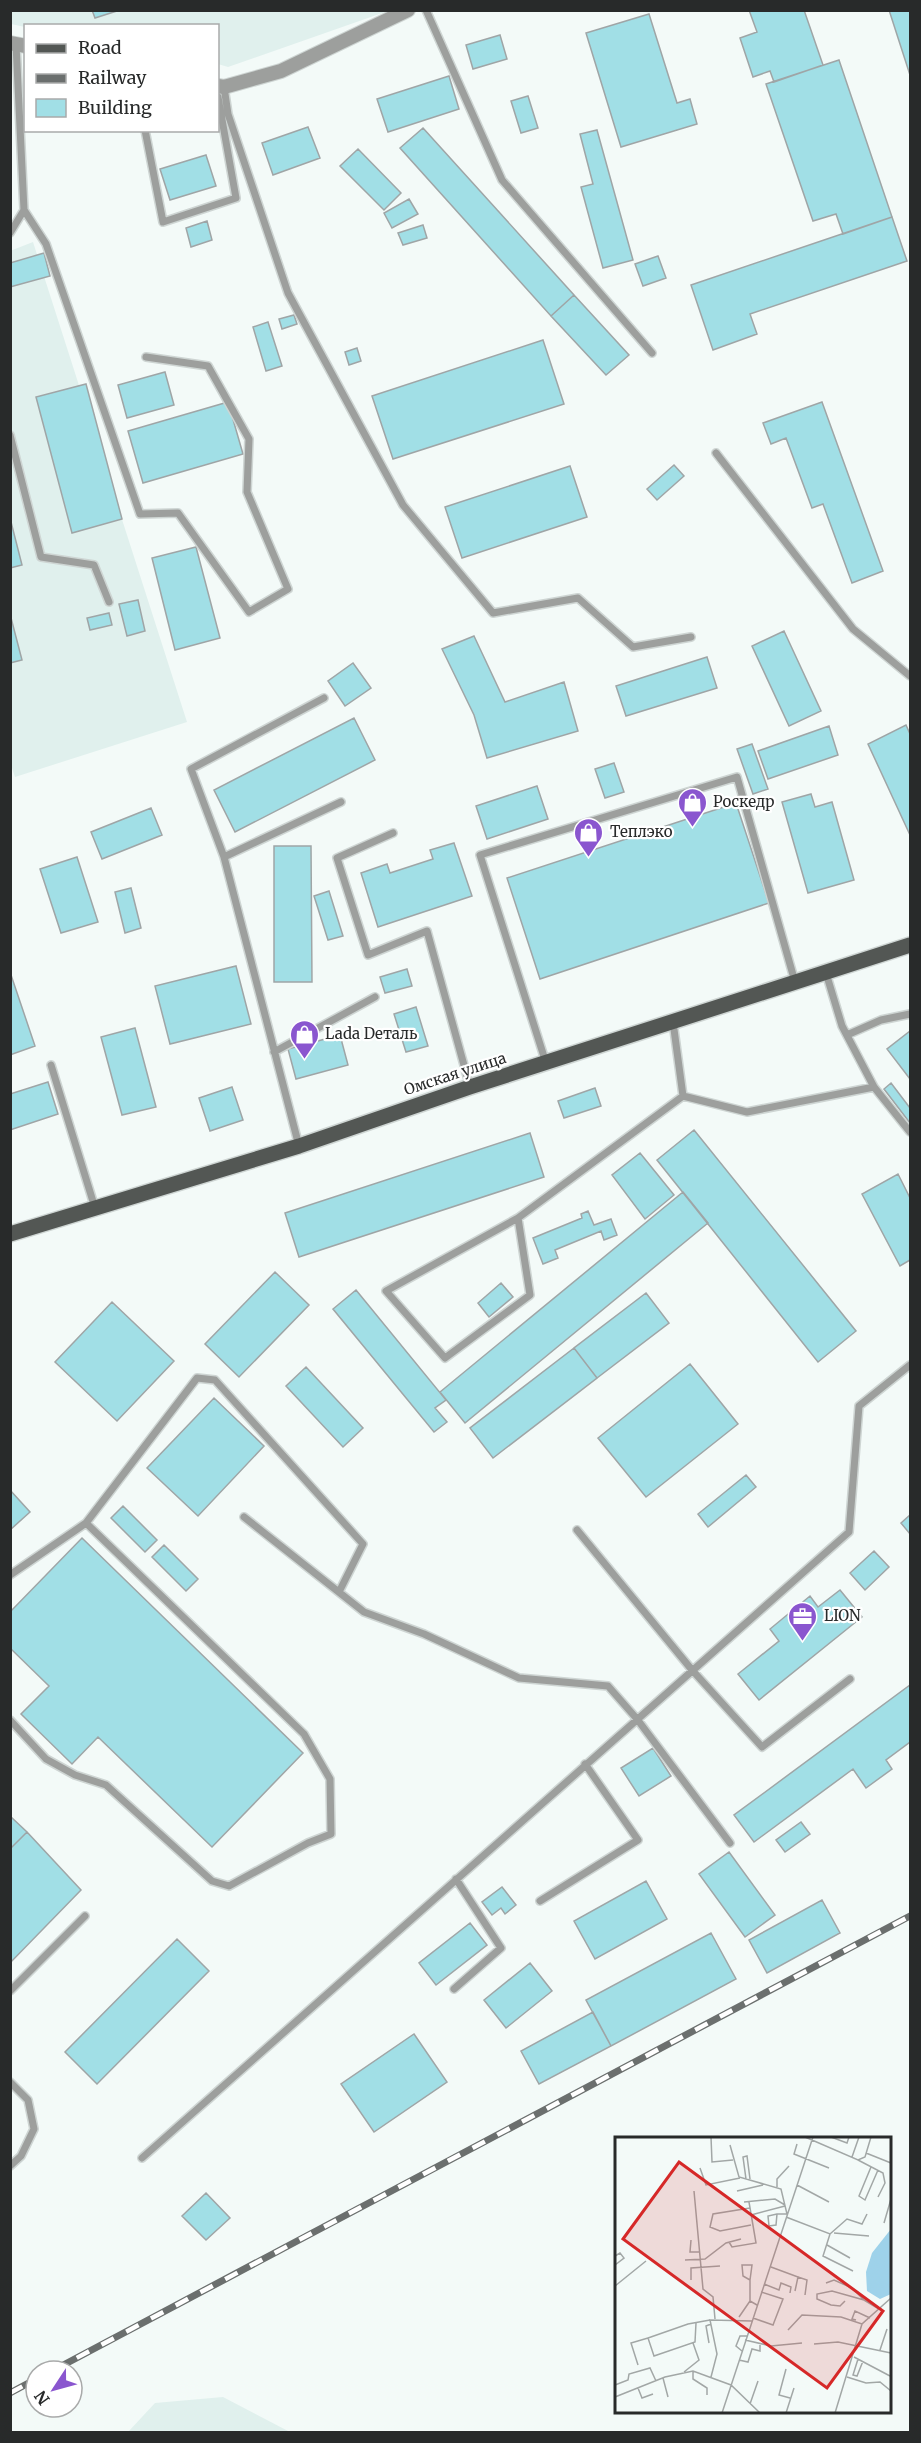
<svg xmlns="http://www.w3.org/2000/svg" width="921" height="2443" font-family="Merriweather,serif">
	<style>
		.built { fill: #e0f0ed }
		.building { fill: #a1dfe6; stroke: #9fa5a6; stroke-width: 1.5 }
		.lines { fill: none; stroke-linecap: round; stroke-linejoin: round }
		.lane-casing { stroke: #ced5d3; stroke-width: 10 }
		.street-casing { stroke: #ced5d3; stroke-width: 16 }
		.primary-casing { stroke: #ced5d3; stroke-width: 18 }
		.lane { stroke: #9d9f9d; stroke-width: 7 }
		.street { stroke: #9d9f9d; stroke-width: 14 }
		.primary { stroke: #535754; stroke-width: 15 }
		.rail-casing { stroke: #6b6f6e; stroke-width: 7 }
		.rail { stroke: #fff; stroke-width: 4.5; stroke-dasharray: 14; stroke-linecap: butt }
		.labels { text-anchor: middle; stroke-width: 4.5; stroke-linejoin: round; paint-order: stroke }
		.poi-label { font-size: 15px; fill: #282a2a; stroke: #fff; text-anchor: start }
		.street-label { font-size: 15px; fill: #282a2a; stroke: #fff }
		.inset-road { fill: none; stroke: #a2a7a6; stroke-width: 1.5 }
		.view { fill: #d62828; fill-opacity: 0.15; stroke: #d62828; stroke-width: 3 }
		.inset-edge { fill: none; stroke: #282a2a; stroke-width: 3 }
	</style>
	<rect width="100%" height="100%" fill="#f3faf8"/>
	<!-- built -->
	<path class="built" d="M384,10L385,12L228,67L218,64V26L25,27L11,24L10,11Z
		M33,242L187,722L15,777L10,762V251Z
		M223,2397L290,2432H128L155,2403Z"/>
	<!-- building -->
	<path class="building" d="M92,10H120L95,18Z
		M749,10H804L823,65L774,82L770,71L753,77L740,38L757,32Z
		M889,10H910V75Z
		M649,14L677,103L690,99L697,124L621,147L586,33Z
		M500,35L507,59L473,69L466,45Z
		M839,60L892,217L843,234L836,214L813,221L766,84Z
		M449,76L459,109L388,132L377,99Z
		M528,96L538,128L521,133L511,101Z
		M308,127L320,158L273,175L262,143Z
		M423,128L574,295L551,316L400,148Z
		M597,130L633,260L603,268L581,187L593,184L580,134Z
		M358,149L401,193L384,210L340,166Z
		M206,155L216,186L170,200L160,169Z
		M409,199L418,214L392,228L384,213Z
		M892,217L907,261L750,314L757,334L713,350L691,285Z
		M207,221L212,240L191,247L186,228Z
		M423,225L427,238L403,245L398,233Z
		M44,253L50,276L10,287V263Z
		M658,256L666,278L643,286L635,264Z
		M574,295L629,355L606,375L551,316Z
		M294,315L297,324L282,329L279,319Z
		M268,322L282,366L266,371L253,327Z
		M543,340L564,404L393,459L372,396Z
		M357,348L361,361L349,365L345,352Z
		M165,372L174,405L127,418L118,385Z
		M86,384L122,519L72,533L36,397Z
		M228,402L243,454L143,483L128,431Z
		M822,402L883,571L852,583L823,504L812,508L786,438L771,444L763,423Z
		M674,465L684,476L657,500L647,489Z
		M570,466L587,517L462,558L445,507Z
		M10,518L22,565L10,568Z
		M196,547L220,638L175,650L152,558Z
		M138,600L145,631L127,636L119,604Z
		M109,613L112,625L90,630L87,618Z
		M10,614L22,660L10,663Z
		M784,631L821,711L789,726L752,646Z
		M474,636L505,702L564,682L578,731L487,758L474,715L442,649Z
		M707,657L717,688L626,716L616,686Z
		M353,663L371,688L345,706L328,681Z
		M354,718L375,760L235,832L214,790Z
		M906,725L910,734V835L868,744Z
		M829,726L838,755L768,779L758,751Z
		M752,744L768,789L753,794L737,749Z
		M614,763L624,792L605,798L595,769Z
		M537,786L548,819L487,839L476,806Z
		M811,794L815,807L832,802L854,880L808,893L782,802Z
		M736,803L769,903L540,979L507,878Z
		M151,808L162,835L102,859L91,832Z
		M454,843L472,896L378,927L361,873L387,864L390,873L433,859L430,850Z
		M274,846H311L312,982H274Z
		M77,857L98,922L61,933L40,869Z
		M131,888L141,928L125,933L115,892Z
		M329,891L343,936L328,940L314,896Z
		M236,966L251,1024L170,1044L155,986Z
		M407,969L412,986L385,993L380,977Z
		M10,972L35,1046L10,1055Z
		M416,1007L428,1046L406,1052L394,1014Z
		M135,1028L156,1107L122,1115L101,1037Z
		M910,1031V1079L887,1049Z
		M340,1035L348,1065L296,1079L288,1049Z
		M48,1082L58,1114L10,1130V1094Z
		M891,1083L910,1108V1123L884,1089Z
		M232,1087L243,1120L210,1131L199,1098Z
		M595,1088L601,1106L564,1118L558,1101Z
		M694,1130L856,1331L818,1362L657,1160Z
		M530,1133L544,1177L299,1257L285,1213Z
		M640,1153L674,1195L645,1219L612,1175Z
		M898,1174L910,1198V1260L900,1266L862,1194Z
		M683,1192L708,1223L465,1423L440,1392Z
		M588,1211L594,1225L611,1219L617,1235L604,1240L601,1231L555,1250L558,1258L543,1264L533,1238L582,1218L581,1214Z
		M275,1272L309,1305L239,1377L205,1344Z
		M501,1283L513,1297L489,1317L478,1303Z
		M356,1290L446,1400L435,1408L447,1422L434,1432L333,1309Z
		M646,1293L669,1323L597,1378L574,1348Z
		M112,1302L174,1361L117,1421L55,1362Z
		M574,1348L597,1378L493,1458L470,1428Z
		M690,1364L738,1424L646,1497L598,1438Z
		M306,1367L363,1428L343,1447L286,1386Z
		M214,1398L264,1446L198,1516L147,1468Z
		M746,1475L756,1487L708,1527L698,1514Z
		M10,1490L30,1512L10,1530Z
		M123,1506L157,1540L145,1552L111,1518Z
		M910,1515V1534L901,1523Z
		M82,1538L303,1753L212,1847L98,1737L72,1764L21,1714L49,1686L10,1648V1612Z
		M164,1545L198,1579L186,1591L152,1557Z
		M874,1551L889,1567L865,1590L850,1573Z
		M840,1590L862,1617L759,1700L738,1674L779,1641L770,1629L810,1596L818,1607Z
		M910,1685V1742L886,1760L892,1769L866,1788L853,1769L754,1842L734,1815Z
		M653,1748L671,1776L639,1796L621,1768Z
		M10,1816L27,1832L10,1849Z
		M801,1822L810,1834L785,1852L776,1840Z
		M27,1832L81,1890L10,1963V1849Z
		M729,1852L775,1915L745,1937L699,1874Z
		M646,1881L667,1919L595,1959L574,1921Z
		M502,1887L516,1905L505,1914L501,1908L492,1915L482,1902Z
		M822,1900L840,1933L767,1973L749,1940Z
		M470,1923L487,1945L436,1985L419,1963Z
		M711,1933L736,1979L611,2046L586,2000Z
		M177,1939L209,1971L97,2084L65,2052Z
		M530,1963L552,1991L506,2028L484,2000Z
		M593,2012L611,2046L539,2084L521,2051Z
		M414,2034L447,2082L374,2132L341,2084Z
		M206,2193L230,2218L206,2240L182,2216Z"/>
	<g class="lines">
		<defs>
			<path id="lane" d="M426,10L502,180L652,353
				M16,44L24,210L46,244L140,514L178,513L249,612L288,589L247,492L249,439L208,366L146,357
				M224,87L228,114L288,293L403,505L493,613L578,598L633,647L691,637
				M145,130L163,222L236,198L218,97
				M10,233L24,210
				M10,435L41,557L94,565L109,602
				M716,453L853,629L910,676
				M393,833L337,858L368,955L427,931L470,1087
				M224,857L191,769L324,698
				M826,973L842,1026L874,1087L910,1132
				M847,1035L881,1020L910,1014
				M274,1052L375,997
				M546,1063L480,855L737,777L795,982
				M51,1065L95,1208
				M683,1096L747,1112L874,1087
				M299,1146L224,857L341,802
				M518,1218L386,1291L445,1358L530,1295L518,1218L683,1096L673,1022
				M244,1517L364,1612L424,1634L519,1678L608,1686L637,1719L730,1843
				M577,1530L692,1670L762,1747L850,1679
				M10,1575L86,1523L197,1378L215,1380L363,1544L339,1592
				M10,1720L46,1759L75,1775L106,1785L212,1881L229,1886L308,1843L331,1834L330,1779L304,1734L86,1523
				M540,1901L638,1840L585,1764
				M454,1989L501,1948L456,1879
				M10,1991L85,1916
				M10,2082L28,2100L34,2129L21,2156L10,2166
				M142,2158L849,1532L859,1406L910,1365"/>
			<path id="street" d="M10,43L26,46
				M218,86L224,87L281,71L408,10"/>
			<path id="primary" d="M10,1234L299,1146L470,1087L910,945"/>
		</defs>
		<!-- lane casing -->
		<use href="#lane" class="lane-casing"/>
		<!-- street casing -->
		<use href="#street" class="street-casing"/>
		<!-- primary casing -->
		<use href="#primary" class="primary-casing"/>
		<!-- lane -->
		<use href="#lane" class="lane"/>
		<!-- street -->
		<use href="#street" class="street"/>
		<!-- primary -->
		<use href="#primary" class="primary"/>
		<defs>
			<path id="rail" d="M52,2371L910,1916
				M10,2393L36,2379"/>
		</defs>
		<!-- rail casing -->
		<use href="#rail" class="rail-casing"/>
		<!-- rail -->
		<use href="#rail" class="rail"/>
	</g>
	<!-- icons -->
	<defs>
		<symbol id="shop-pin" viewBox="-11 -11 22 30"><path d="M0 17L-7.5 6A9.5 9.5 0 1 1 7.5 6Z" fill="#8a56cf" stroke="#fff"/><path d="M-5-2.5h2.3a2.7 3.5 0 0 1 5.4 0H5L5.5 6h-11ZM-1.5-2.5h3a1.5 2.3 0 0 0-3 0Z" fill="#fff"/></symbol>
		<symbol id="office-pin" viewBox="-11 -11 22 30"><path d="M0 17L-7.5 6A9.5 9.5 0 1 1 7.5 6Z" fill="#8a56cf" stroke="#fff"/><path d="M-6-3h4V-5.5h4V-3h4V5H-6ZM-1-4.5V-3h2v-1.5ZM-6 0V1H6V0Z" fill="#fff"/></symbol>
	</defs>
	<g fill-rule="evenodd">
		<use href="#shop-pin" x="676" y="786" width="33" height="45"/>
		<use href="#shop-pin" x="572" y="816" width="33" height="45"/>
		<use href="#shop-pin" x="288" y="1018" width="33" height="45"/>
		<use href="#office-pin" x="786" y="1600" width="33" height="45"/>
	</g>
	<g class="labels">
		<!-- poi labels -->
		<g class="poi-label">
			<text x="713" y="807">Роскедр</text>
			<text x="610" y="837">Теплэко</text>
			<text x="325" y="1039">Lada Dеталь</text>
			<text x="824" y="1621">LION</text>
		</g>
		<!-- street labels -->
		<g class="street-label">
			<text transform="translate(455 1074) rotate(-18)" y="5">Омская улица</text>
		</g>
	</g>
	<!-- overview -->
	<g transform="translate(615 2137)">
		<rect width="276" height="276" fill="#f3faf8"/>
		<path d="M276,92V157L265,162L252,154L251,135L257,116Z" fill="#9ed2ea"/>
		<path class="inset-road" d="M96,0L97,25L118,23M190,0L243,23L250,20L256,0M216,0L232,6L234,0M182,7L179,17L214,31M115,8L124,40L166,52L172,77H162L161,88L154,89L153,79L162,77M251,16L276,26M237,20L244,0M243,23L268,36L270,46L263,60M256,30L244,59L250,63L263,33M85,31L91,48L125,41M131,42L128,20L132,19L135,42M182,48L214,65M162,50V42L174,29M79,54L88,152L98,160L100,182M122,54L148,48M129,65L160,62L170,68M135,71L98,77L95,90L105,94L136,88M136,78L170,69M171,80L215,97L232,82L247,87L252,77M269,86L276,62M219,96L254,99M215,97L208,119L238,134M76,103L75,115H85M114,105L117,110L141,106L134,65M212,108L235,121M0,119L5,116L9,121L0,128M70,123L90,122L111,106L126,102M156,130L183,140L180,154M183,140L192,143L190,158M76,143V131L105,129M135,143L137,128H127L128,139L135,143V164L142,168M211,146L219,143L237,151L249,163M149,147L164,153L166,146L176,150L175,156M0,149L31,124M230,164L225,169L216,168L202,162V157L217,154L249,163L264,172M124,180L135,164M138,181L158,188L168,162L146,155M241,183L237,182L240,174L255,181M81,186L80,205L39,219L33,201L73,187L95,183M173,193L187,178L226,180L247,187M130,203L156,209L187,206M94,206L91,189L96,187M199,207L223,205L276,216M265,213L272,192M127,214L121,209L125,199H132M239,220L275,239M243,222L238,238L242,239L248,224M124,223L133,225L137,212L145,214V208M23,228L16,206L33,201M171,232L164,258L175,261M78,234V242L92,251V258M69,235L84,223L78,206M96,240L102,217L95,183L137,184M232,240L251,246L265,245L276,254M48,241L53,260M0,248L13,243L14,237L35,231L41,244M23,251L27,261L38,257M0,260L50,240L78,234L116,248L145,276M135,267L143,244M107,276L198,0M171,276L179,251M220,276L247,187L276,161"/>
		<path class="view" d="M64,25L268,174L212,251L8,102Z"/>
		<rect width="276" height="276" class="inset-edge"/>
	</g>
	<!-- border -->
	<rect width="921" height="2443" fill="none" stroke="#282a2a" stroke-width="24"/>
	<!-- legend -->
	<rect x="24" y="24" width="195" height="108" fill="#ffffff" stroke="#a9aaaa" stroke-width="1.5"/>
	<rect x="36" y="44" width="30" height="9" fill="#535754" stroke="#a9aaaa" stroke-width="1.5"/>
	<text x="78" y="54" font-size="18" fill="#282a2a">Road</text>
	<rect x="36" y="74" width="30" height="9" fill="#6b6f6e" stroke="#a9aaaa" stroke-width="1.5"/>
	<text x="78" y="84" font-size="18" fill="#282a2a">Railway</text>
	<rect x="36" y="99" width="30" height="18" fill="#a1dfe6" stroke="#a9aaaa" stroke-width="1.5"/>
	<text x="78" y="114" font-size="18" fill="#282a2a">Building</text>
	<!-- north arrow -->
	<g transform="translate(54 2389) rotate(234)"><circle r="28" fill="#ffffff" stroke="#a9aaaa" stroke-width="1.5"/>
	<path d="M0-4.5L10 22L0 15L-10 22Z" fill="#8a56cf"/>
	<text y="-9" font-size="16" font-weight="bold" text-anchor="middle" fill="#282a2a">N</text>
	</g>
</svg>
